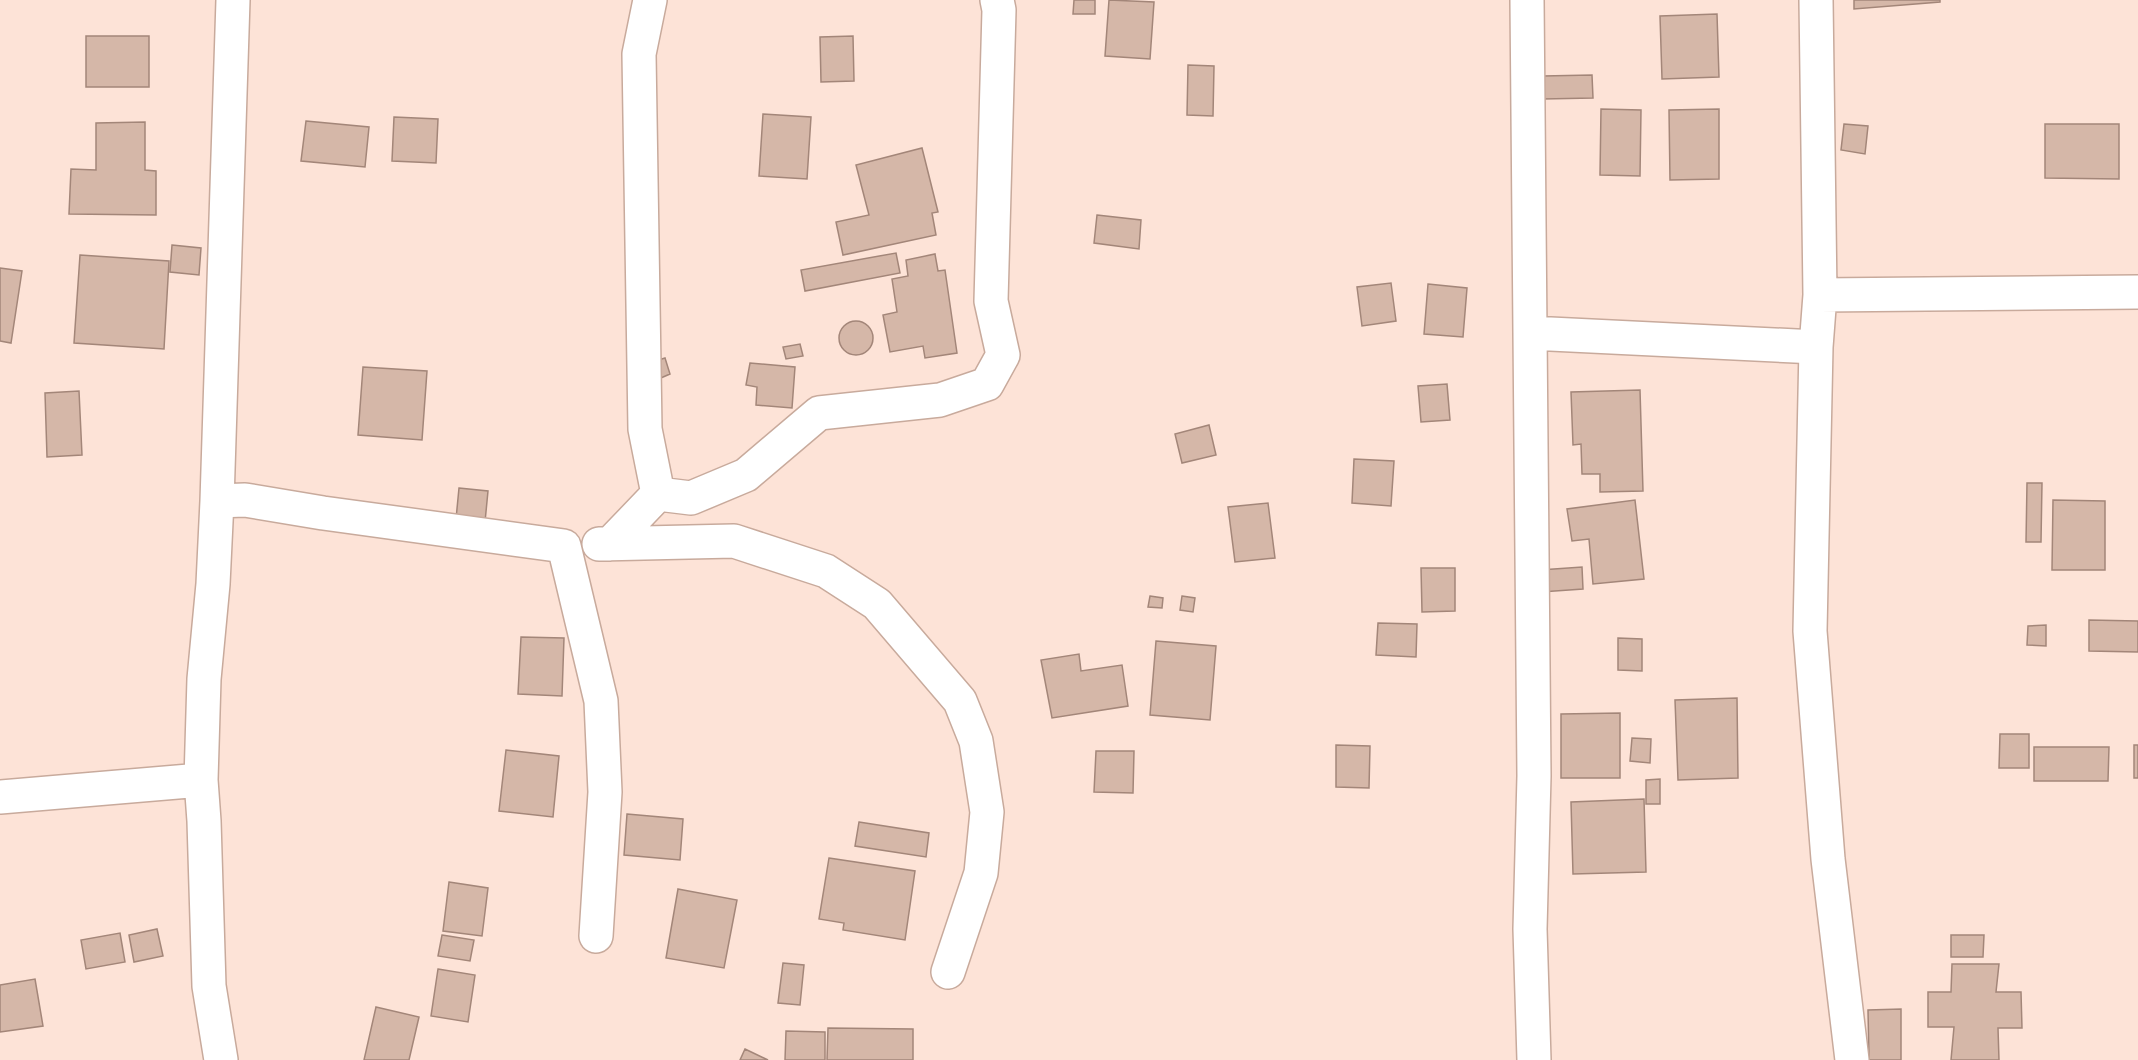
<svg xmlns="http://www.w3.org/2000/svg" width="2138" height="1060" font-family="'Titillium Web',sans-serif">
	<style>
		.building { fill: #d5b7a8; stroke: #a38679; stroke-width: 1.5 }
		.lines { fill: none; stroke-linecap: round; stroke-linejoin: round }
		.minor-casing { stroke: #c8aa9c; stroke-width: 36 }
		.minor { stroke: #fff; stroke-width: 33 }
	</style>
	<rect width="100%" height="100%" fill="#fde3d7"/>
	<!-- building -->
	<path class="building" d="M1074,0H1095V14H1073Z
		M1109,0L1154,2L1150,59L1105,56Z
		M1854,0H1940V2L1854,9Z
		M1717,14L1719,77L1662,79L1660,16Z
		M86,36H149V87H86Z
		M853,36L854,81L821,82L820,37Z
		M1188,65L1214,66L1213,116L1187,115Z
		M1592,75L1593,98L1543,99V76Z
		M1601,109L1641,110L1640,176L1600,175Z
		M1719,109V179L1670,180L1669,110Z
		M763,114L811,117L807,179L759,176Z
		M394,117L438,119L436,163L392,161Z
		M306,121L369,127L365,167L301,161Z
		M145,122V170L156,171V215L69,214L71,169L96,170V123Z
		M1844,124L1868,126L1865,154L1841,150Z
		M2045,124H2119V179L2045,178Z
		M922,148L938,212L932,213L936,235L843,255L836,222L869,215L856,165Z
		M1097,215L1141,220L1139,249L1094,243Z
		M172,245L201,248L199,275L170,272Z
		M896,253L900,273L805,291L801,270Z
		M935,254L938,271L945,270L957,353L925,358L923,346L890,352L883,315L897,312L892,279L908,276L906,260Z
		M80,255L169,261L164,349L74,343Z
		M0,268L22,271L11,343L0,341Z
		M1391,283L1396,321L1362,326L1357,287Z
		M1428,284L1467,288L1463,337L1424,334Z
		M839 338a17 17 0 1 1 34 0a17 17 0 1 1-34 0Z
		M800,344L803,356L786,359L783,347Z
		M665,358L670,374L654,381L649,363Z
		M750,363L795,367L792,408L756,405L757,387L746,385Z
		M363,367L427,371L422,440L358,435Z
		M1447,384L1450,420L1421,422L1418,386Z
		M1640,390L1643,491L1600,492V474H1582L1581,444L1573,445L1571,392Z
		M79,391L82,455L47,457L45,393Z
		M1209,425L1216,455L1182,463L1175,434Z
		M1354,459L1394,461L1391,506L1352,503Z
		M2027,483H2042L2041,542H2026Z
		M459,488L488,491L485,522L456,519Z
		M1635,500L1644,579L1593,584L1589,539L1572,541L1567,509Z
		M2053,500L2105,501V570H2052Z
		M1268,503L1275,558L1235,562L1228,507Z
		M1582,567L1583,589L1541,592L1540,570Z
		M1421,568H1455V611L1422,612Z
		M1150,596L1163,598L1162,608L1148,607Z
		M1182,596L1195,598L1193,612L1180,610Z
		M2089,620L2138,621V652L2089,651Z
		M1378,623L1417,624L1416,657L1376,655Z
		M2046,625V646L2027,645L2028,626Z
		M521,637L564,638L562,696L518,694Z
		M1618,638L1642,639V671L1618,670Z
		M1156,641L1216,646L1210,720L1150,715Z
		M1079,654L1081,671L1122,665L1128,706L1052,718L1041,660Z
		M1737,698L1738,778L1678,780L1675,700Z
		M1620,713V778H1561V714Z
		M2000,734H2029V768H1999Z
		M1632,738L1651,739L1650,763L1630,761Z
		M1336,745L1370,746L1369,788L1336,787Z
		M2134,745H2138V778H2134Z
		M2034,747H2109L2108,781H2034Z
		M506,750L559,756L553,817L499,811Z
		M1096,751H1134L1133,793L1094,792Z
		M1660,779V804H1646V780Z
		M1644,799L1646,872L1573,874L1571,802Z
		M627,814L683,819L680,860L624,855Z
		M859,822L929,833L926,857L855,846Z
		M829,858L915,871L905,940L843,930L844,923L819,919Z
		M449,882L488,888L482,936L443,931Z
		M678,889L737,900L724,968L666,958Z
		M157,929L163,956L134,962L129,935Z
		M120,933L125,962L86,969L81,940Z
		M442,935L474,940L470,961L438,956Z
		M1951,935H1984L1983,957H1951Z
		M783,963L804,965L800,1005L778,1003Z
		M1952,964H1999L1996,992H2021L2022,1028H1998L1999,1060H1951L1954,1027H1928V992H1951Z
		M438,969L475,975L468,1022L431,1016Z
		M35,979L43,1026L0,1032V985Z
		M376,1007L419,1017L409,1060H364Z
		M1901,1009V1060H1869L1868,1010Z
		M828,1028L913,1029V1060H827Z
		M786,1031L825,1032V1060H785Z
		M745,1049L768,1060H740Z"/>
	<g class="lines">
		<defs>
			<path id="minor" d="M650,0L639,54L645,429L658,494
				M1527,0L1534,776L1530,929L1534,1060
				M1816,0L1820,295L1816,347L1810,631L1828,859L1852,1060
				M1820,295L2138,292
				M1530,333L1816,347
				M217,501L245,500L323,513L564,546L601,701L605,792L596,936
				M599,544L734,541L826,571L877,604L960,701L976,741L987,812L981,873L948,972
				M610,544L658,494L691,498L746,475L819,413L940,400L987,384L1003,355L991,301L999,10L997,0
				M0,797L201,780
				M221,1060L209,986L204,821L201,780L204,679L213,584L217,501L233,0"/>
		</defs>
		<!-- minor casing -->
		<use href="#minor" class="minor-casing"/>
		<!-- minor -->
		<use href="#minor" class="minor"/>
	</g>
</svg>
